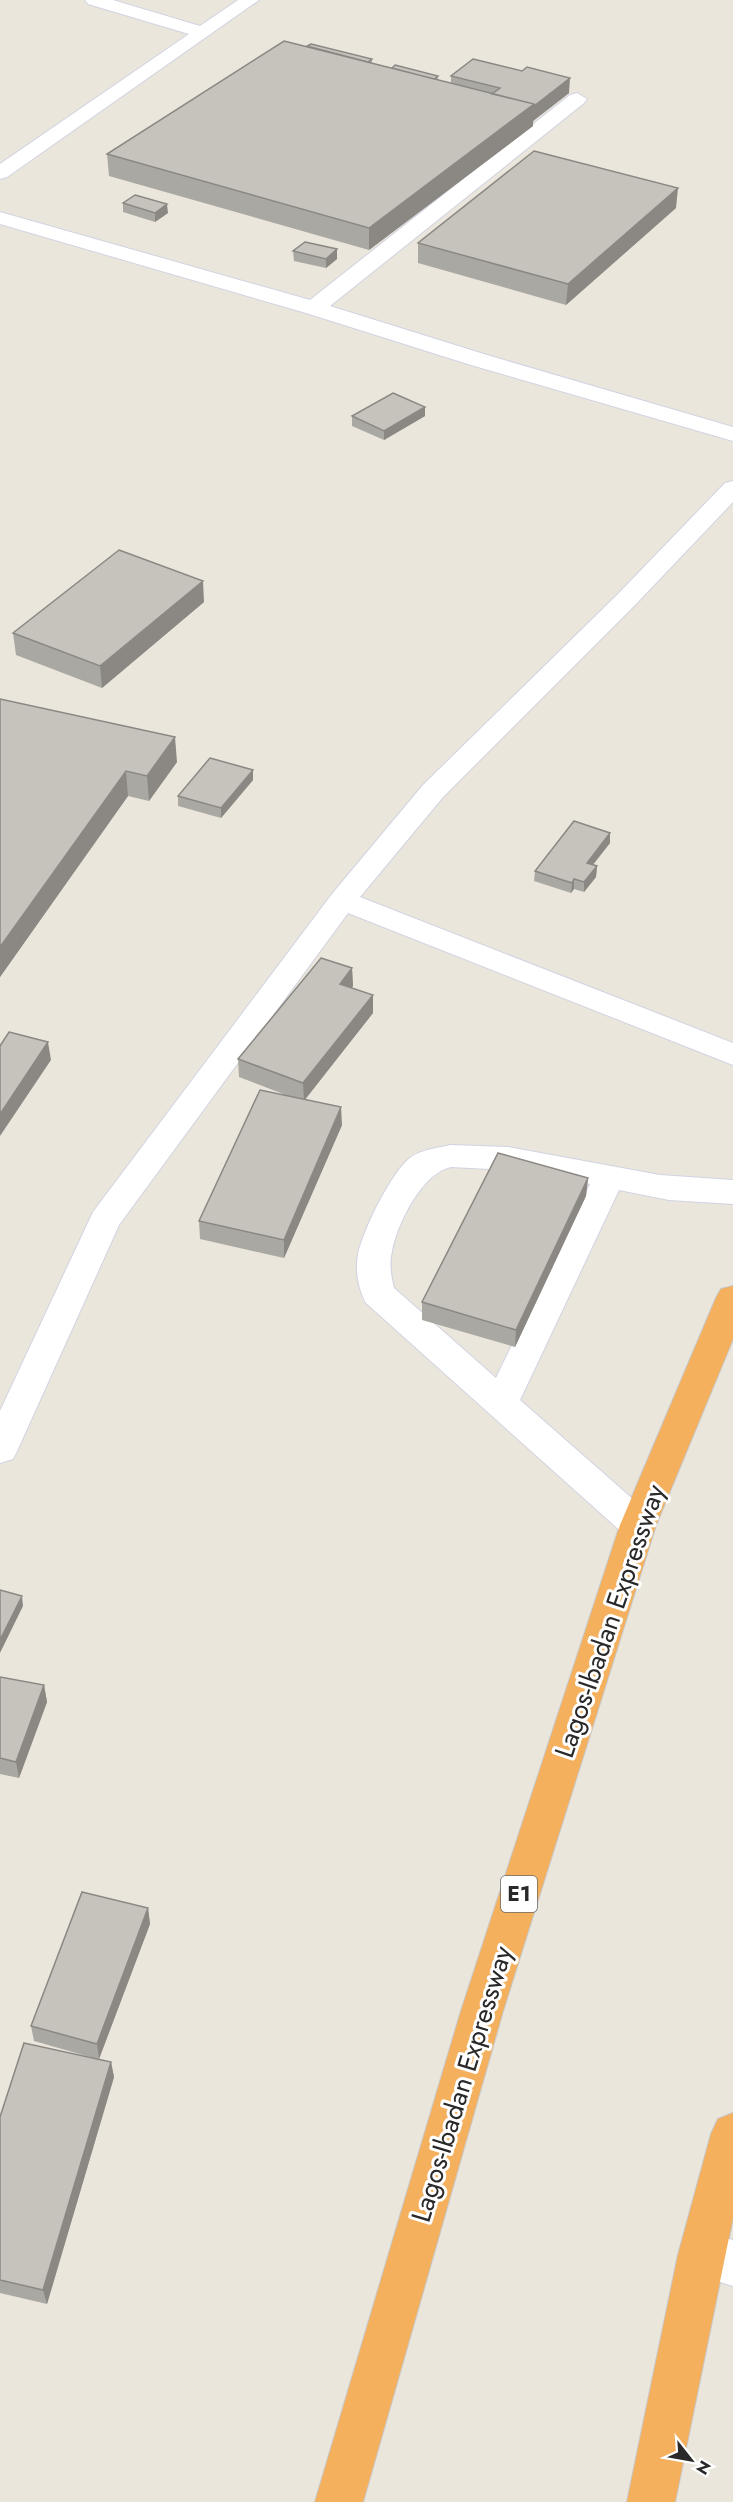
<svg xmlns="http://www.w3.org/2000/svg" width="733" height="2502" font-family="Jost,sans-serif">
	<style>
		.lines { fill: none; stroke-linecap: round; stroke-linejoin: round }
		.lane-casing { stroke: #d1d3e2; stroke-width: 2 }
		.street-casing { stroke: #d1d3e2; stroke-width: 2 }
		.highway-casing { stroke: #c7c7c7; stroke-width: 2 }
		.lane { fill: #fff; fill-rule: evenodd }
		.street { fill: #fff; fill-rule: evenodd }
		.highway { fill: #f5b05d; fill-rule: evenodd }
		.wall { fill: #aaa8a2 }
		.shaded-wall { fill: #8b8884 }
		.building { fill: #c6c3bc; stroke: #8b8884; stroke-width: 1.5 }
		.labels { text-anchor: middle; stroke-width: 6; stroke-linejoin: round; paint-order: stroke }
		.shield { fill: #fff; stroke: #696969; stroke-width: 1.5 }
		.shield-label { font-size: 21px; font-weight: bold; fill: #292929 }
		.near-street-label { font-size: 27px; fill: #292929; stroke: #fff }
	</style>
	<rect width="100%" height="100%" fill="#ebe6dc"/>
	<g class="lines">
		<defs>
			<path id="lane" d="M451,1145L508,1147L660,1175L733,1180V1204L669,1200L619,1190L520,1400L651,1515L656,1525L651,1535L638,1540L625,1535L366,1303C358,1288 355,1270 358,1254C363,1230 392,1171 411,1157C423,1149 438,1148 451,1145ZM451,1167L508,1170L590,1184L496,1378L394,1288C391,1276 389,1264 392,1251C397,1224 422,1173 451,1167Z"/>
			<path id="street" d="M85,0H113L200,26L238,0H259L7,177L0,179V164L189,34L88,4Z
				M577,93L587,99L584,103L330,306L487,355L733,427V441L471,365L306,313L0,224V212L310,300L570,95Z
				M733,481V502L636,604L443,797L360,897L733,1043V1065L348,913L119,1225L18,1449L13,1459L0,1463V1411L93,1212L332,894L423,785L618,594L725,483Z
				M701,2233L733,2240V2286L685,2271L678,2255L685,2239Z"/>
			<path id="highway" d="M733,1286V1339L656,1525L503,2011L363,2502H315L461,2011L620,1525L716,1298L721,1289Z
				M733,2113V2218L675,2502H627L678,2255L711,2134L718,2119Z"/>
		</defs>
		<!-- lane casing -->
		<use href="#lane" class="lane-casing"/>
		<!-- street casing -->
		<use href="#street" class="street-casing"/>
		<!-- highway casing -->
		<use href="#highway" class="highway-casing"/>
		<!-- lane -->
		<use href="#lane" class="lane"/>
		<!-- street -->
		<use href="#street" class="street"/>
		<!-- highway -->
		<use href="#highway" class="highway"/>
	</g>
	<!-- wall -->
	<path class="wall" d="M307,46L372,59V63L392,68L438,76V80L451,83V76L569,93L533,121V126L369,250L109,176L107,154Z
		M123,203L168,213L155,222L123,212Z
		M676,208L566,305L418,263V243Z
		M293,251L337,259L326,268L294,261Z
		M352,416H425L384,440L352,426Z
		M204,602L102,688L16,655L13,633Z
		M0,699L177,762L149,801L128,796L0,977Z
		M253,770V780L221,818L178,806V796Z
		M610,833V843L593,865L597,866L596,877L584,892L574,889L571,893L534,881L535,871Z
		M352,968L353,986L351,988L373,995V1013L305,1099L342,1125L284,1258L200,1239L199,1221L291,1097L239,1077L238,1059Z
		M588,1178L586,1196L515,1347L422,1320V1302Z
		M0,1677L44,1685L47,1702L19,1778L0,1774Z
		M148,1908L150,1924L99,2059L111,2062L114,2077L47,2304L0,2293V2117L97,2059L34,2041L31,2026Z"/>
	<!-- shaded-wall -->
	<path class="shaded-wall" d="M570,78L569,93L533,121L534,106Z
		M534,104L533,126L369,250V228Z
		M678,188L676,208L566,305L568,284Z
		M167,204L168,213L155,222V213Z
		M337,249V259L326,268V259Z
		M425,407V416L384,440V431Z
		M203,581L204,602L102,688L100,666Z
		M175,737L177,762L149,801L147,776Z
		M253,770V780L221,818V808Z
		M126,771L128,796L0,977V947Z
		M610,833V843L586,873L587,863Z
		M597,866L596,877L584,892V882Z
		M574,879V889L571,893L572,883Z
		M352,968L353,986L340,1002V984Z
		M373,995V1013L304,1101L303,1083Z
		M48,1042L51,1060L0,1136V1114Z
		M341,1107L342,1125L284,1258V1240Z
		M588,1178L586,1196L515,1347L516,1330Z
		M22,1596L23,1606L0,1653V1640Z
		M44,1685L47,1702L19,1778L16,1762Z
		M148,1908L150,1924L99,2059L97,2044Z
		M111,2062L114,2077L47,2304L43,2290Z"/>
	<!-- building -->
	<path class="building" d="M284,41L534,104L369,228L107,154Z
		M311,44L372,59L368,62L307,46Z
		M473,59L522,71L527,67L570,78L534,106V104L492,94L500,88L451,76Z
		M395,65L438,76L434,79L392,68Z
		M534,151L678,188L568,284L418,243Z
		M135,195L167,204L155,213L123,203Z
		M305,242L337,249L326,259L293,251Z
		M393,393L425,407L384,431L352,416Z
		M119,550L203,581L100,666L13,633Z
		M0,699L175,737L147,776L126,771L0,947Z
		M210,758L253,770L221,808L178,796Z
		M574,821L610,833L587,863L597,866L584,882L574,879L572,883L535,871Z
		M321,958L352,968L340,984L373,995L303,1083L238,1059Z
		M9,1032L48,1042L0,1114V1046Z
		M260,1090L341,1107L284,1240L199,1221Z
		M498,1153L588,1178L516,1330L422,1302Z
		M0,1590L22,1596L0,1640Z
		M0,1677L44,1685L16,1762L0,1758Z
		M82,1892L148,1908L97,2044L31,2026Z
		M24,2043L111,2062L43,2290L0,2280V2117Z"/>
	<g class="labels">
		<!-- shield labels -->
		<rect class="shield" x="501" y="1876" width="36" height="36" rx="4.5"/>
		<g class="shield-label">
			<text x="519" y="1901">E1</text>
		</g>
		<!-- near-street labels -->
		<g class="near-street-label">
			<text transform="translate(610 1621) rotate(-71)" y="9">Lagos-Ibadan Expressway</text>
			<text transform="translate(462 2084) rotate(-73)" y="9">Lagos-Ibadan Expressway</text>
		</g>
	</g>
	<!-- north arrow -->
	<g transform="translate(691 2460) rotate(121)" stroke="#ffffff" stroke-width="4.5" paint-order="stroke">
	<path d="M0-4.5L10 22L0 15L-10 22Z" fill="#292929"/>
	<text y="-9" font-size="16" font-weight="bold" text-anchor="middle" fill="#292929">N</text>
	</g>
</svg>
